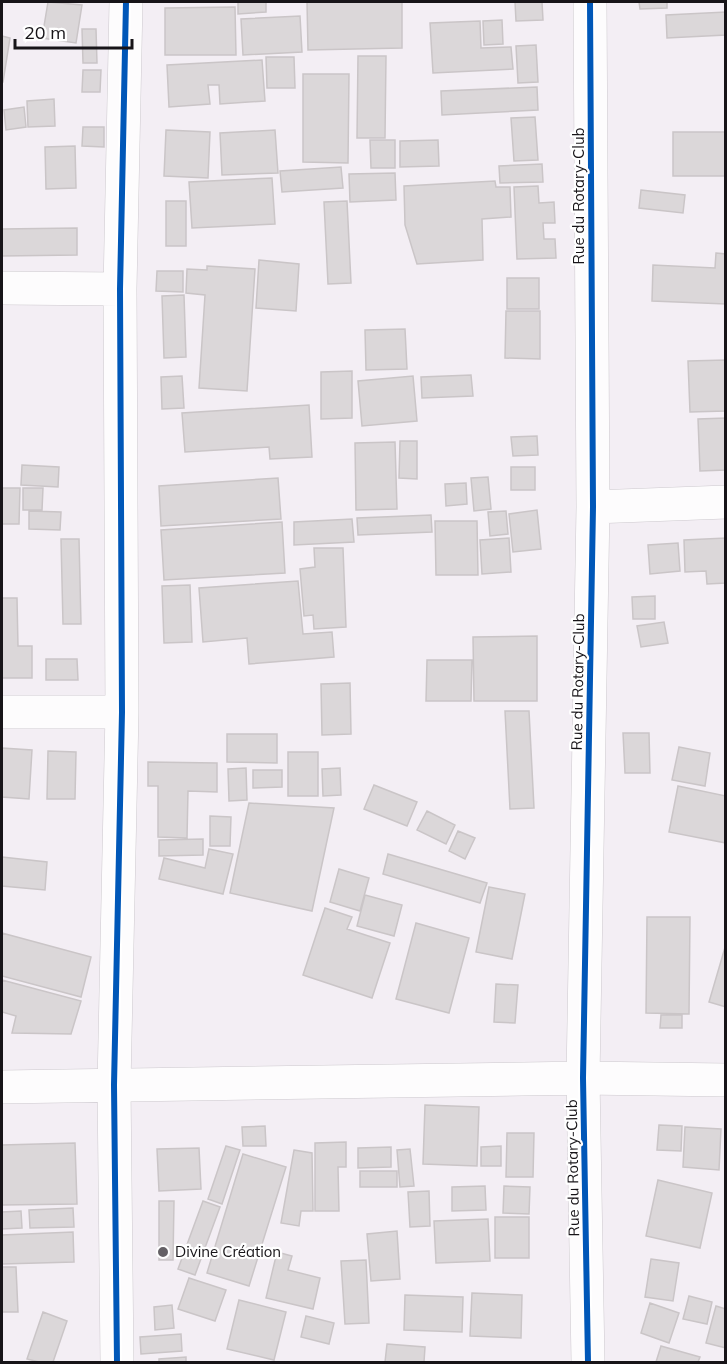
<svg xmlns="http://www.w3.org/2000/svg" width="727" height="1364" font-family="Mulish,sans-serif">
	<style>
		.building { fill: #dbd7d9; stroke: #cac5c7; stroke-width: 1.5 }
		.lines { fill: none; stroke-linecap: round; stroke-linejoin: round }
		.street-casing { stroke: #cdc9ce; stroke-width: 34 }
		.street { stroke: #fdfcfd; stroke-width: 33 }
		.cycleway-casing { stroke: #fff; stroke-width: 10 }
		.cycleway { stroke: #0057b8; stroke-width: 6 }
		.poi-dot { fill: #646065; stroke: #fff; stroke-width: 2 }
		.labels { text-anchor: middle; stroke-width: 4.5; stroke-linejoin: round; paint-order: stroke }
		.street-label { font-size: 15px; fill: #171418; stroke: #fff }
		.poi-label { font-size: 15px; fill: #171418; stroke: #fff; text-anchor: start }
	</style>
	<rect width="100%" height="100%" fill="#f3eef4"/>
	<!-- building -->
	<path class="building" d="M48,2L82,5L76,43L42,38Z
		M238,2H266V12L238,14Z
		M307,2H402V48L308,50Z
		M515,2H542L543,20L516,21Z
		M639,2H667V8L640,9Z
		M235,7L236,55H165V8Z
		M726,12V35L667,38L666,15Z
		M300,16L302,52L243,55L241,19Z
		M502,20L503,44L484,45L483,21Z
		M480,21L481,48L511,47L513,69L433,73L430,23Z
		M82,29H96L97,63H83Z
		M2,36L10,38L3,82H2Z
		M536,45L538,82L518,83L516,46Z
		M358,56H386L385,138H357Z
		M266,57H294L295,88H267Z
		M262,60L265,101L220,104L219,85H208L210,104L169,107L167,65Z
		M83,70H101L100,92H82Z
		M303,74H349L348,163L303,162Z
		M537,87L538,110L442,115L441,91Z
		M54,99L55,126L28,127L27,101Z
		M24,107L26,127L6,130L4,110Z
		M535,117L538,160L514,161L511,118Z
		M83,127H104V147L82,146Z
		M166,130L210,132L208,178L164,176Z
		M275,130L278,173L222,175L220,133Z
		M673,132H726V176H673Z
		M370,140H395V168H371Z
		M438,140L439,166L400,167V141Z
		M75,146L76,188L46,189L45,147Z
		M542,164L543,182L500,183L499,166Z
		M341,167L343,188L282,192L280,171Z
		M395,173L396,200L350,202L349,174Z
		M272,178L275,224L192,228L189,182Z
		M495,181L496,187H510L511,217L482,219L483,260L417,264L405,225L404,186Z
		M538,186L539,203L554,202L555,223H543L544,239H555L556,258L517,259L514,187Z
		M641,190L685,195L683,213L639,208Z
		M166,201H186V246H166Z
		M347,201L351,283L328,284L324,202Z
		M77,228V255L2,256V229Z
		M716,253L726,254V304L652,301L653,265L715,268Z
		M259,260L299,264L296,311L256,308Z
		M207,266L255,269L247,391L199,388L205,295L186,293L187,269L207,270Z
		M157,271H183V292L156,291Z
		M507,278H539V309H507Z
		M184,295L186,357L164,358L162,296Z
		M506,311H540V359L505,358Z
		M405,329L407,369L366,370L365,330Z
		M726,360V411L690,412L688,361Z
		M352,371V418L321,419V372Z
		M471,375L473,396L422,398L421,377Z
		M182,376L184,408L162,409L161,377Z
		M413,376L417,421L362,426L358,381Z
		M309,405L312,457L270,459L269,447L185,452L182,413Z
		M726,418V470L700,471L698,419Z
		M537,436L538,455L513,456L511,437Z
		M400,441H417V479L399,478Z
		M395,442L397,509L356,510L355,443Z
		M22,465L59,467L58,487L21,485Z
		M511,467H535V490H511Z
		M488,477L491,509L474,511L471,478Z
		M278,478L281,519L161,526L159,486Z
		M466,483L467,504L446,506L445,484Z
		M2,488H20L19,524H2Z
		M23,488H43L42,510H23Z
		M537,510L541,549L513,552L509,514Z
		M29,511L61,512L60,530L29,529Z
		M506,511L508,534L490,536L488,512Z
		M431,515L432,532L358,535L357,518Z
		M352,519L354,542L294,545V522Z
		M435,521H477L478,575H436Z
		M282,522L285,573L164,580L161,530Z
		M509,538L511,572L482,574L480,540Z
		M726,538V583L707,584L706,571L685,572L684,540Z
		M61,539H79L81,624H63Z
		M678,543L680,571L650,574L648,545Z
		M314,548H343L346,627L314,629L313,615L304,616L300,569L315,567Z
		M298,581L303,634L332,632L334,657L249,664L247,638L203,642L199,588Z
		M190,585L192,642L164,643L162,586Z
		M655,596V619H633L632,597Z
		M2,598H17L18,646H32V678H2Z
		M664,622L668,643L641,647L637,626Z
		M537,636V701H474L473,637Z
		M46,659H77L78,680H46Z
		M427,660H472L471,701H426Z
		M350,683L351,734L322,735L321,684Z
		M505,711H529L534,808L510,809Z
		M623,733H649L650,773H625Z
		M227,734H277V763L227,762Z
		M679,747L710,753L705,786L672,780Z
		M2,748L32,750L29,799L2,797Z
		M48,751L76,752L75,799H47Z
		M288,752H318V796H288Z
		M148,762L217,763V792L188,791L187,838L158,837V786H148Z
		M246,768L247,800L229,801L228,769Z
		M340,768L341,795L323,796L322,769Z
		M253,770H282V787L253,788Z
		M374,785L417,802L407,826L364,809Z
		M678,786L726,796V843L669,832Z
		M249,803L334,808L312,911L230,893Z
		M427,811L455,825L446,844L417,830Z
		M210,816L231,817L230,846H210Z
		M458,831L475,838L465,859L449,851Z
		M203,839V855L159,856V840Z
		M209,849L233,854L223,894L159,879L164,858L205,868Z
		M388,854L487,883L480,903L383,874Z
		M2,857L47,862L45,890L2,886Z
		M339,869L369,878L360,911L330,902Z
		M489,887L525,894L512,959L476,952Z
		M365,895L402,905L394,936L357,926Z
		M325,908L352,917L347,929L390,943L372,998L303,975Z
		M647,917H690L689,1014L646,1013Z
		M416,923L469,938L449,1013L396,999Z
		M2,933L91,957L81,997L2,976Z
		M726,944V1007L709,1002Z
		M2,980L81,1001L71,1034L12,1033L16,1016L2,1012Z
		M496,984L518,985L515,1023L494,1022Z
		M661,1015H682V1028H660Z
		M425,1105L479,1107L477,1166L423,1164Z
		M659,1125L682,1126L681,1151L657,1150Z
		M265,1126L266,1146H243L242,1127Z
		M685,1127L721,1129L719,1170L683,1167Z
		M507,1133H534L533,1177H506Z
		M346,1142V1167H338L339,1211H315V1143Z
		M75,1143L77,1204L2,1205V1145Z
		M226,1146L240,1150L222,1204L208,1199Z
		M501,1146V1166H481V1147Z
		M391,1147V1167L358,1168V1148Z
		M199,1148L201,1189L159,1191L157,1149Z
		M410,1149L414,1186L400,1187L397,1150Z
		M294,1150L312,1153L313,1211H301L299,1226L281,1223Z
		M243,1154L286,1167L249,1286L207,1273Z
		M360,1171H397V1187H360Z
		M658,1180L712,1193L700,1248L646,1236Z
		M485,1186L486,1210L452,1211V1187Z
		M504,1186L530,1187L529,1214L503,1213Z
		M429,1191L430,1226L410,1227L408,1192Z
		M159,1201H174L173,1260H159Z
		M203,1201L220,1207L195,1275L178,1269Z
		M73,1208L74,1227L30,1228L29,1210Z
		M21,1211L22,1228L2,1229V1212Z
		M495,1217H529V1258H495Z
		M488,1219L490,1261L436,1263L434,1221Z
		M397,1231L400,1279L371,1281L367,1234Z
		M73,1232L74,1262L2,1264V1235Z
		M277,1252L292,1256L288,1270L320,1278L313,1309L266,1298Z
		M651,1259L679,1263L673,1301L645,1297Z
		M366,1260L369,1323L345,1324L341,1261Z
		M2,1267H16L18,1312H2Z
		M189,1278L226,1290L215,1321L178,1309Z
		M472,1293L522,1295L521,1338L470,1336Z
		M405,1295L463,1297L462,1332L404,1330Z
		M689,1296L712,1302L707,1324L683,1319Z
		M239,1300L286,1312L274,1360L227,1349Z
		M650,1303L679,1313L669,1343L641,1333Z
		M172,1305L174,1328L155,1330L154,1307Z
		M716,1306L726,1309V1348L706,1343Z
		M43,1312L67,1321L53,1362H39L27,1359Z
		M306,1316L334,1323L329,1344L301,1337Z
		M181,1334L182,1351L141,1354L140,1337Z
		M387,1344L425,1347L424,1362H385Z
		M661,1346L700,1357L698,1362H656Z
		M186,1357V1362H159V1359Z"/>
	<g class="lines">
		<defs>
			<path id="street" d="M2,288L120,289
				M593,507L726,502
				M2,712H122
				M2,1087L583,1078L726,1080
				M117,1362L114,1085L122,712L120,289L126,2
				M588,1362L583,1078L593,507L590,2"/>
		</defs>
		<!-- street casing -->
		<use href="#street" class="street-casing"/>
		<!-- street -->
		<use href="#street" class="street"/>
		<defs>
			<path id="cycleway" d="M117,1362L114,1085L122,712L120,289L126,2
				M588,1362L583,1078L593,507L590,2"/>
		</defs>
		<!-- cycleway casing -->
		<use href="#cycleway" class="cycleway-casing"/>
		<!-- cycleway -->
		<use href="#cycleway" class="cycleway"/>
	</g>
	<!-- markers -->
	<circle class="poi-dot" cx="163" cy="1252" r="6"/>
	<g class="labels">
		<!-- street labels -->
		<g class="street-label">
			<text transform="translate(579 196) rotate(-90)" y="5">Rue du Rotary-Club</text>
			<text transform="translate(578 682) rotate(-89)" y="5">Rue du Rotary-Club</text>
			<text transform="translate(573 1168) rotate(-91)" y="5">Rue du Rotary-Club</text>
		</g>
		<!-- poi labels -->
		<g class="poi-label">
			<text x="175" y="1257">Divine Création</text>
		</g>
	</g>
	<!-- border -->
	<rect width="727" height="1364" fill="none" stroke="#171418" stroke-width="6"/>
	<!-- scale -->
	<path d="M15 39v9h117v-9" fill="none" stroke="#171418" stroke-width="3"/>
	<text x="24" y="39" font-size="18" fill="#171418" stroke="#ffffff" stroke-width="4.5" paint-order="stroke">20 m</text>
</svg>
